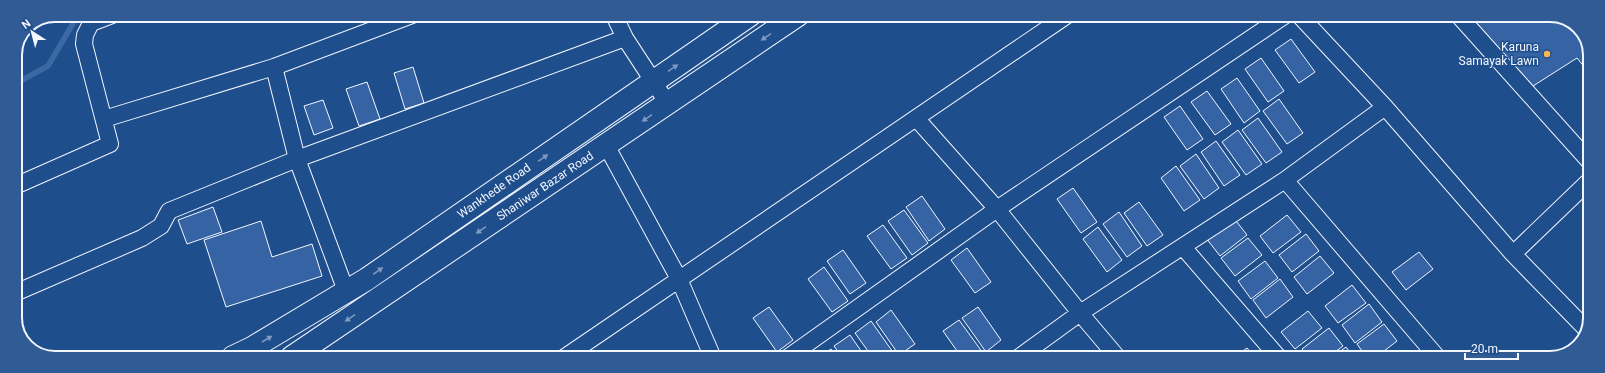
<svg xmlns="http://www.w3.org/2000/svg" width="1605" height="373" font-family="Roboto,sans-serif">
	<style>
		.lines { fill: none; stroke-linecap: round; stroke-linejoin: round }
		.stream { stroke: #3b69a3; stroke-width: 5.5 }
		.building { fill: #3563a3; stroke: #f2f6ff }
		.minor-casing { stroke: #f2f6ff; stroke-width: 18 }
		.secondary-casing { stroke: #f2f6ff; stroke-width: 24 }
		.minor { stroke: #1f4e8c; stroke-width: 16 }
		.secondary { stroke: #1f4e8c; stroke-width: 22 }
		.oneway { fill: #7e9ac0 }
		.poi-dot { fill: #ffb74d; stroke: #1f4e8c; stroke-width: 1.5 }
		.labels { text-anchor: middle; stroke-width: 3; stroke-linejoin: round; paint-order: stroke }
		.poi-label { font-size: 12px; fill: #f2f6ff; stroke: #1f4e8c; text-anchor: end }
		.street-label { font-size: 12px; fill: #f2f6ff; stroke: #1f4e8c }
		.rim { fill: none; stroke: #f2f6ff; stroke-width: 2 }
	</style>
	<rect width="100%" height="100%" fill="#1f4e8c"/>
	<g class="lines">
		<!-- stream -->
		<path class="stream" d="M15,84L48,66L78,15"/>
	</g>
	<!-- building -->
	<path class="building" d="M1470,16H1558L1580,28L1590,50V74L1577,58L1533,86Z
		M1291,39L1315,72L1299,83L1275,50Z
		M1261,58L1284,91L1268,102L1245,69Z
		M413,67L424,103L405,109L394,73Z
		M1237,78L1260,111L1244,123L1221,89Z
		M367,82L380,119L359,126L346,89Z
		M1207,91L1231,124L1215,135L1191,102Z
		M1279,99L1303,133L1287,144L1263,111Z
		M323,100L333,128L314,135L304,106Z
		M1180,106L1203,139L1187,150L1164,117Z
		M1258,118L1282,152L1266,163L1242,130Z
		M1238,130L1262,164L1246,175L1222,142Z
		M1216,141L1240,175L1224,186L1201,152Z
		M1196,154L1219,188L1204,199L1180,166Z
		M1176,166L1200,200L1184,211L1161,178Z
		M1073,188L1097,222L1081,233L1057,199Z
		M922,196L945,229L929,241L906,207Z
		M1139,202L1163,235L1147,246L1124,213Z
		M213,207L222,232L187,244L178,220Z
		M904,210L928,243L912,255L888,221Z
		M1119,212L1142,246L1127,257L1103,224Z
		M1287,215L1301,232L1273,253L1260,236Z
		M1233,217L1247,235L1220,256L1206,238Z
		M261,221L272,257L312,244L322,276L226,307L204,240Z
		M883,225L907,258L891,269L867,236Z
		M1098,227L1122,260L1107,272L1083,239Z
		M1306,234L1319,251L1292,272L1279,255Z
		M1248,238L1262,255L1235,276L1221,258Z
		M967,248L991,282L975,293L951,260Z
		M843,250L866,283L850,294L827,261Z
		M1419,252L1433,269L1406,290L1392,272Z
		M1320,256L1334,273L1307,294L1294,277Z
		M1265,261L1278,278L1251,299L1238,281Z
		M824,267L848,301L832,312L808,279Z
		M1280,279L1293,297L1266,318L1253,300Z
		M1352,285L1366,303L1338,323L1325,306Z
		M1369,304L1382,322L1355,343L1342,325Z
		M769,307L793,340L777,352L753,318Z
		M978,307L1001,340L986,352L962,318Z
		M891,310L915,344L899,355L876,322Z
		M1308,311L1322,328L1295,349L1281,332Z
		M959,320L983,353L976,358H962L943,331Z
		M871,321L895,355L891,358H873L855,333Z
		M1384,324L1397,341L1375,358H1367L1357,344Z
		M1329,328L1343,346L1327,358H1309L1302,349Z
		M850,335L866,358H842L834,346Z
		M1346,347L1354,358H1331Z
		M1247,348L1255,358H1233Z
		M831,349L837,358H818Z
		M1416,353L1420,358H1409Z"/>
	<g class="lines">
		<defs>
			<path id="minor" d="M614,15L625,38L668,104
				M1300,16L1385,107L1513,254L1587,330
				M1459,16L1589,161
				M916,118L997,209L1080,313L1118,358
				M104,119L274,67L412,15
				M606,145L679,279L713,358
				M1285,180L1438,358
				M15,186L110,144L84,44L85,35L91,23L112,15
				M1183,247L1279,358
				M1513,254L1589,181
				M346,291L297,159L625,38
				M15,293L142,238L161,226L169,211L297,159L274,67
				M565,357L1066,16
				M787,358L997,209L1284,16
				M1018,358L1080,313L1285,180L1385,107"/>
			<path id="secondary" d="M233,357L252,348L367,279L750,15
				M292,357L798,15"/>
		</defs>
		<!-- minor casing -->
		<use href="#minor" class="minor-casing"/>
		<!-- secondary casing -->
		<use href="#secondary" class="secondary-casing"/>
		<!-- minor -->
		<use href="#minor" class="minor"/>
		<!-- secondary -->
		<use href="#secondary" class="secondary"/>
	</g>
	<!-- one-way arrows -->
	<defs><path id="oneway-solid" d="M-6-.8H1V-3.2L6.5 0L1 3.2V.8H-6Z"/></defs>
	<g class="oneway">
		<use href="#oneway-solid" transform="translate(766 37) rotate(146)"/>
		<use href="#oneway-solid" transform="translate(673 68) rotate(-34)"/>
		<use href="#oneway-solid" transform="translate(647 118) rotate(146)"/>
		<use href="#oneway-solid" transform="translate(543 158) rotate(-35)"/>
		<use href="#oneway-solid" transform="translate(481 230) rotate(146)"/>
		<use href="#oneway-solid" transform="translate(378 271) rotate(-35)"/>
		<use href="#oneway-solid" transform="translate(350 318) rotate(146)"/>
		<use href="#oneway-solid" transform="translate(267 339) rotate(-31)"/>
	</g>
	<!-- markers -->
	<circle class="poi-dot" cx="1547" cy="54" r="4"/>
	<g class="labels">
		<!-- poi labels -->
		<g class="poi-label">
			<text x="1539" y="51">Karuna<tspan x="1539" dy="14">Samayak Lawn</tspan></text>
		</g>
		<!-- street labels -->
		<g class="street-label">
			<text transform="translate(545 186) rotate(-34)" y="4">Shaniwar Bazar Road</text>
			<text transform="translate(494 191) rotate(-35)" y="4">Wankhede Road</text>
		</g>
	</g>
	<!-- crop -->
	<path d="M0 0H1605V373H0ZM55 22H1550A33 33 0 0 1 1583 55V318A33 33 0 0 1 1550 351H55A33 33 0 0 1 22 318V55A33 33 0 0 1 55 22Z" fill="#305b95" fill-rule="evenodd"/>
	<path class="rim" d="M55 22H1550A33 33 0 0 1 1583 55V318A33 33 0 0 1 1550 351H55A33 33 0 0 1 22 318V55A33 33 0 0 1 55 22Z"/>
	<!-- north arrow -->
	<g transform="translate(32 32) rotate(324)" stroke="#1f4e8c" stroke-width="3" paint-order="stroke">
	<path d="M0-3L7 15L0 10L-7 15Z" fill="#f2f6ff"/>
	<text y="-6" font-size="11" font-weight="bold" text-anchor="middle" fill="#f2f6ff">N</text>
	</g>
	<!-- scale -->
	<path d="M1465 353v6h53v-6" fill="none" stroke="#f2f6ff" stroke-width="2"/>
	<text x="1471" y="353" font-size="12" fill="#f2f6ff" stroke="#1f4e8c" stroke-width="3" paint-order="stroke">20 m</text>
</svg>
